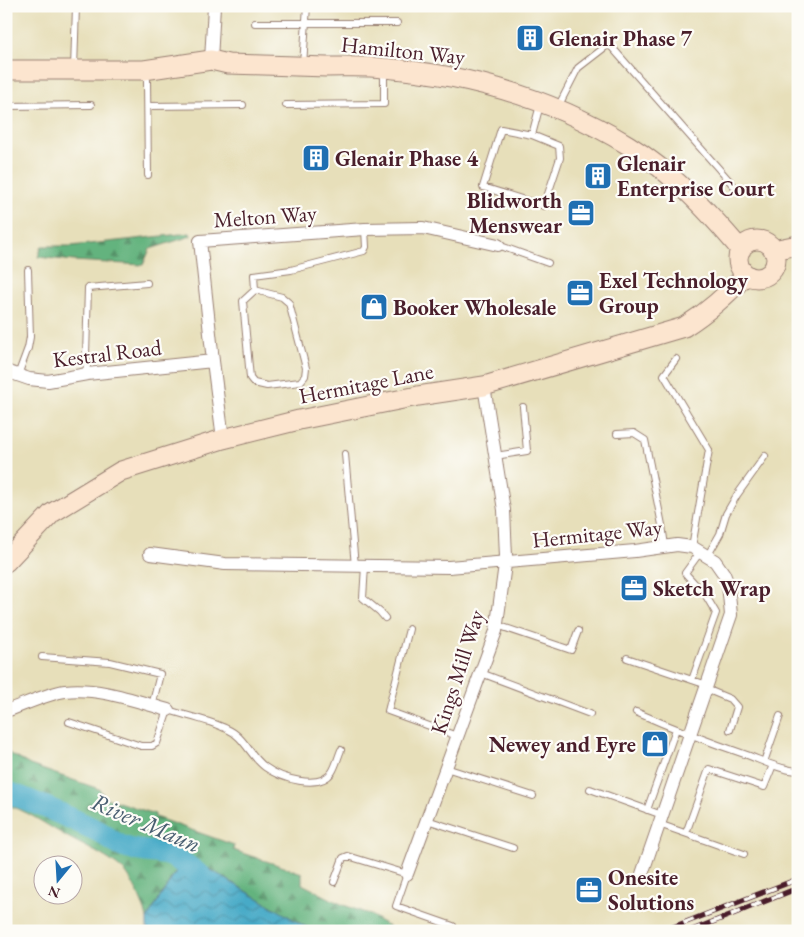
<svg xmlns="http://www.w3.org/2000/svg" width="804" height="937" font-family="'EB Garamond',serif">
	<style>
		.forest { fill: url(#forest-firs); stroke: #566954 }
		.water { fill: url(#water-waves); stroke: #486479 }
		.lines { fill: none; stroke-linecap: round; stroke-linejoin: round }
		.river { stroke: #47aac7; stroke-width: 22 }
		.lane-casing { stroke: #987f72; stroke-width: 8 }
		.street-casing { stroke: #987f72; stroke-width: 14 }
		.secondary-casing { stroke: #987f72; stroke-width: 21 }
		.lane { stroke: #fff; stroke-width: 6 }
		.street { stroke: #fff; stroke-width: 12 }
		.secondary { stroke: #fce5cf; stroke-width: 19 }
		.rail-casing { stroke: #4a1f2b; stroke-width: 5.5 }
		.rail { stroke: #fdfcf7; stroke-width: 4; stroke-dasharray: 11; stroke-linecap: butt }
		.labels { text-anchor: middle; stroke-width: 4.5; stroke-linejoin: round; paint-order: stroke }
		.poi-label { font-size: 22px; font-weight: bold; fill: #4a1f2b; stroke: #fdfcf7; text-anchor: start }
		.street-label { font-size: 22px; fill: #4a1f2b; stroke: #fdfcf7 }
		.water-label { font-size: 24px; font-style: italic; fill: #495e71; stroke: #fdfcf7 }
	</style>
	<defs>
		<pattern id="forest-firs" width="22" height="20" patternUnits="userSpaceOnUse" patternTransform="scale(1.25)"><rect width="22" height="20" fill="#63b37e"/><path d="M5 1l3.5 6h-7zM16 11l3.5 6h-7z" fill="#549167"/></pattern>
		<pattern id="water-waves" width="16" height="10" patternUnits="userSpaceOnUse" patternTransform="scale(1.25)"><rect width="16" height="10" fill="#47aac7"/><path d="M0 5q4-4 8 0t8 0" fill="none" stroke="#3d8aa2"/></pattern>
	</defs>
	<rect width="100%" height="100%" fill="#fdfcf7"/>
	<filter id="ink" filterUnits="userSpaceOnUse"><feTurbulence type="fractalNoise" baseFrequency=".02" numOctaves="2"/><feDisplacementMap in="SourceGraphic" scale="10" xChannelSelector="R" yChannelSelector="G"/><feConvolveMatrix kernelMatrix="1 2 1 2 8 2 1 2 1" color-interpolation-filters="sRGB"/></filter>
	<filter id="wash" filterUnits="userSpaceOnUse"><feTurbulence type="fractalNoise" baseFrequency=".0096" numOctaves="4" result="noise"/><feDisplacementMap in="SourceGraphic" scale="20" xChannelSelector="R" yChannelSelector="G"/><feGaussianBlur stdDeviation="1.12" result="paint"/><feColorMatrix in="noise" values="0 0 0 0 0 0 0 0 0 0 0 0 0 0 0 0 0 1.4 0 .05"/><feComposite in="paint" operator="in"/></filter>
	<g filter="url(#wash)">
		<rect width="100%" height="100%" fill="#e7dfba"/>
		<!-- forest -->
		<path class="forest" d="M190,233L191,236L150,249L143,265L74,261L38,257L42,246H71Z
			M6,753H9L30,765L99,789L106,798L155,814V817L234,845L233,850L302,873V884L341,904L371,915L395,931H313L206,867L177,859L176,871L147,919C146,909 131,877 124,871C105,854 82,846 61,833C43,823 26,810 6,805Z"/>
		<!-- water -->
		<path class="water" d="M177,859L206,867L313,931H147V919L176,871Z"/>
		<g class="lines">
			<!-- river -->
			<path class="river" d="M6,792C37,802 68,817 98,831C107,836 115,844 124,847C137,852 151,851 165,854C178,857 190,868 201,876"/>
		</g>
	</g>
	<g filter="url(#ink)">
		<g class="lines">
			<defs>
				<path id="lane" d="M255,23H397
					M303,65L307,6
					M74,69L76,6
					M144,72L147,80L148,175
					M286,105L384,104V69
					M6,106L91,105
					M148,106L243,105
					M558,107L578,68L609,44L733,185
					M501,129L532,135L559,146L560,158L544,206L483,187Z
					M532,135L540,105
					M498,245L548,263
					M255,290L282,297L289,303L306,368L305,376L300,382L267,386L254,383L250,378L243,301Z
					M255,290L254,275L291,270L364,251L366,247L365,229
					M676,359L664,375L709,450L692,547
					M87,374L86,355L88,288L147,283
					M18,375L28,348L30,337L28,270
					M617,434L634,433L645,440L662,525L665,546
					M345,454L355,566
					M495,456L527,451L523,407
					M708,555L720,534L726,514L737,495L765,456
					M365,566L363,598L380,612L385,618
					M497,625L571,650L578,631
					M409,629L388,711L457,736
					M42,657L110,662L160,674L152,706
					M627,658L707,685
					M481,673L590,714
					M692,680L716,613L706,596L685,573L701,551
					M706,689L730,699L737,707L730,730
					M636,712C672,728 709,742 747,755C763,761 781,770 798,771
					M69,722L141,746H152L157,743L168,710C187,716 209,720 227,729C244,736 250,756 265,767C280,778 319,791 332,772C336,766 338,757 341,750
					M764,762L780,716
					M446,768L533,796
					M590,789L662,815
					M647,810L676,729
					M427,820L513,848
					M659,824L744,854
					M686,833L709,769L764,787L773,765
					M334,882L343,858L348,856L407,874L396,906L453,926"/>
				<path id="street" d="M211,60L214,6
					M6,371L29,379L48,381L87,374L213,361
					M223,439L213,361L200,241L365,229L423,228L498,245
					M150,554L225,564L449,567L635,551L677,545L692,547L715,561L724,574L728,584L731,615L642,874
					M6,711C23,705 49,693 65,691C100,687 135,701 168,710
					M407,874L496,631L506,557L504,510L484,386"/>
				<path id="secondary" d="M6,70H144L211,60L228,64C261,65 294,66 327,67C346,67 365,66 384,68C471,75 553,99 628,145C672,172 708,211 741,250
					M738 259a19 19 0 1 1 38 0a19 19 0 1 1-38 0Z
					M773,250L798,245
					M6,562L52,513L121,471L223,439L299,420L418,396L484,386L684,327C708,312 726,295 746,275"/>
			</defs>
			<!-- lane casing -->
			<use href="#lane" class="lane-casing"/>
			<!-- street casing -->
			<use href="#street" class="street-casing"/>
			<!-- secondary casing -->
			<use href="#secondary" class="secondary-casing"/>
			<!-- lane -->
			<use href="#lane" class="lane"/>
			<!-- street -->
			<use href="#street" class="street"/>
			<!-- secondary -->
			<use href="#secondary" class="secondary"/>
			<defs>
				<path id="rail" d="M663,931L798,879
					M690,931L798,888"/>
			</defs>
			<!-- rail casing -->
			<use href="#rail" class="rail-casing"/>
			<!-- rail -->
			<use href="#rail" class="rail"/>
		</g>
	</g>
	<!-- icons -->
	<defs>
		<symbol id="building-square" viewBox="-11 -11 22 22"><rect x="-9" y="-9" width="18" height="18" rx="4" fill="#1f6fb2" stroke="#fdfcf7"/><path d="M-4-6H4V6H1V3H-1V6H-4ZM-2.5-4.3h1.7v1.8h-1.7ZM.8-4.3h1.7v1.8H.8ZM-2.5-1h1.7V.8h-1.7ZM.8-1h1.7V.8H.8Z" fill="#fff"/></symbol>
		<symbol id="office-square" viewBox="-11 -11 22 22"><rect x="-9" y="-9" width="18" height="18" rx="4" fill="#1f6fb2" stroke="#fdfcf7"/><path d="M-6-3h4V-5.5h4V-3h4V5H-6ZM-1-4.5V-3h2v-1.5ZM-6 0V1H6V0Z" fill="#fff"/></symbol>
		<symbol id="shop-square" viewBox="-11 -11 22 22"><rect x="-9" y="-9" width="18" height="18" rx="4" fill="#1f6fb2" stroke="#fdfcf7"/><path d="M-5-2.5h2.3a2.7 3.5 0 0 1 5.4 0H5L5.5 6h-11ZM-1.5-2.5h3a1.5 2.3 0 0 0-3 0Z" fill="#fff"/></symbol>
	</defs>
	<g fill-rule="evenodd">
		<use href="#building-square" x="514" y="22" width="32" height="32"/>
		<use href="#building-square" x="300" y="142" width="32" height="32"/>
		<use href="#building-square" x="582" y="160" width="32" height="32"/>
		<use href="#office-square" x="565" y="197" width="32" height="32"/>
		<use href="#office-square" x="564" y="277" width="32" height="32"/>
		<use href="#shop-square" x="358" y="291" width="32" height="32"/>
		<use href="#office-square" x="618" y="572" width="32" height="32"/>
		<use href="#shop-square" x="639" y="728" width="32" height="32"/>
		<use href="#office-square" x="573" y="874" width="32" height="32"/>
	</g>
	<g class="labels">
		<!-- poi labels -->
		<g class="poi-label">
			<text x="549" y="46">Glenair Phase 7</text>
			<text x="335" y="166">Glenair Phase 4</text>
			<text x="617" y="171">Glenair<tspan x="617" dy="25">Enterprise Court</tspan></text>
			<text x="562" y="208" text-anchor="end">Blidworth<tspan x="562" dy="25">Menswear</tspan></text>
			<text x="599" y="288">Exel Technology<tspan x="599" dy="25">Group</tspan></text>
			<text x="393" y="315">Booker Wholesale</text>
			<text x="653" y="596">Sketch Wrap</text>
			<text x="636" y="752" text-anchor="end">Newey and Eyre</text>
			<text x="608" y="885">Onesite<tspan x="608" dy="25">Solutions</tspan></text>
		</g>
		<!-- street labels -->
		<g class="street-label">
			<text transform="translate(403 50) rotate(6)" y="8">Hamilton Way</text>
			<text transform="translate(265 216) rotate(-4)" y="8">Melton Way</text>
			<text transform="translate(107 353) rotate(-7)" y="8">Kestral Road</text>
			<text transform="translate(366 383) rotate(-11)" y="8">Hermitage Lane</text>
			<text transform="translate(597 533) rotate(-6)" y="8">Hermitage Way</text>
			<text transform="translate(457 672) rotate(-72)" y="8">Kings Mill Way</text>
		</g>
		<!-- water labels -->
		<g class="water-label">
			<text transform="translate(146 823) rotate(23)" y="8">River Maun</text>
		</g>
	</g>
	<!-- margin -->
	<rect width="804" height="937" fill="none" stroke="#fdfcf7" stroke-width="25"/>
	<!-- north arrow -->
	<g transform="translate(58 880) rotate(198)"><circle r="24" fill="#fdfcf7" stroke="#b5a4a5"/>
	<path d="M0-4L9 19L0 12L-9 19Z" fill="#1f6fb2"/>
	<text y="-8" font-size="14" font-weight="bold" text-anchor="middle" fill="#4a1f2b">N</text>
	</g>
</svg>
